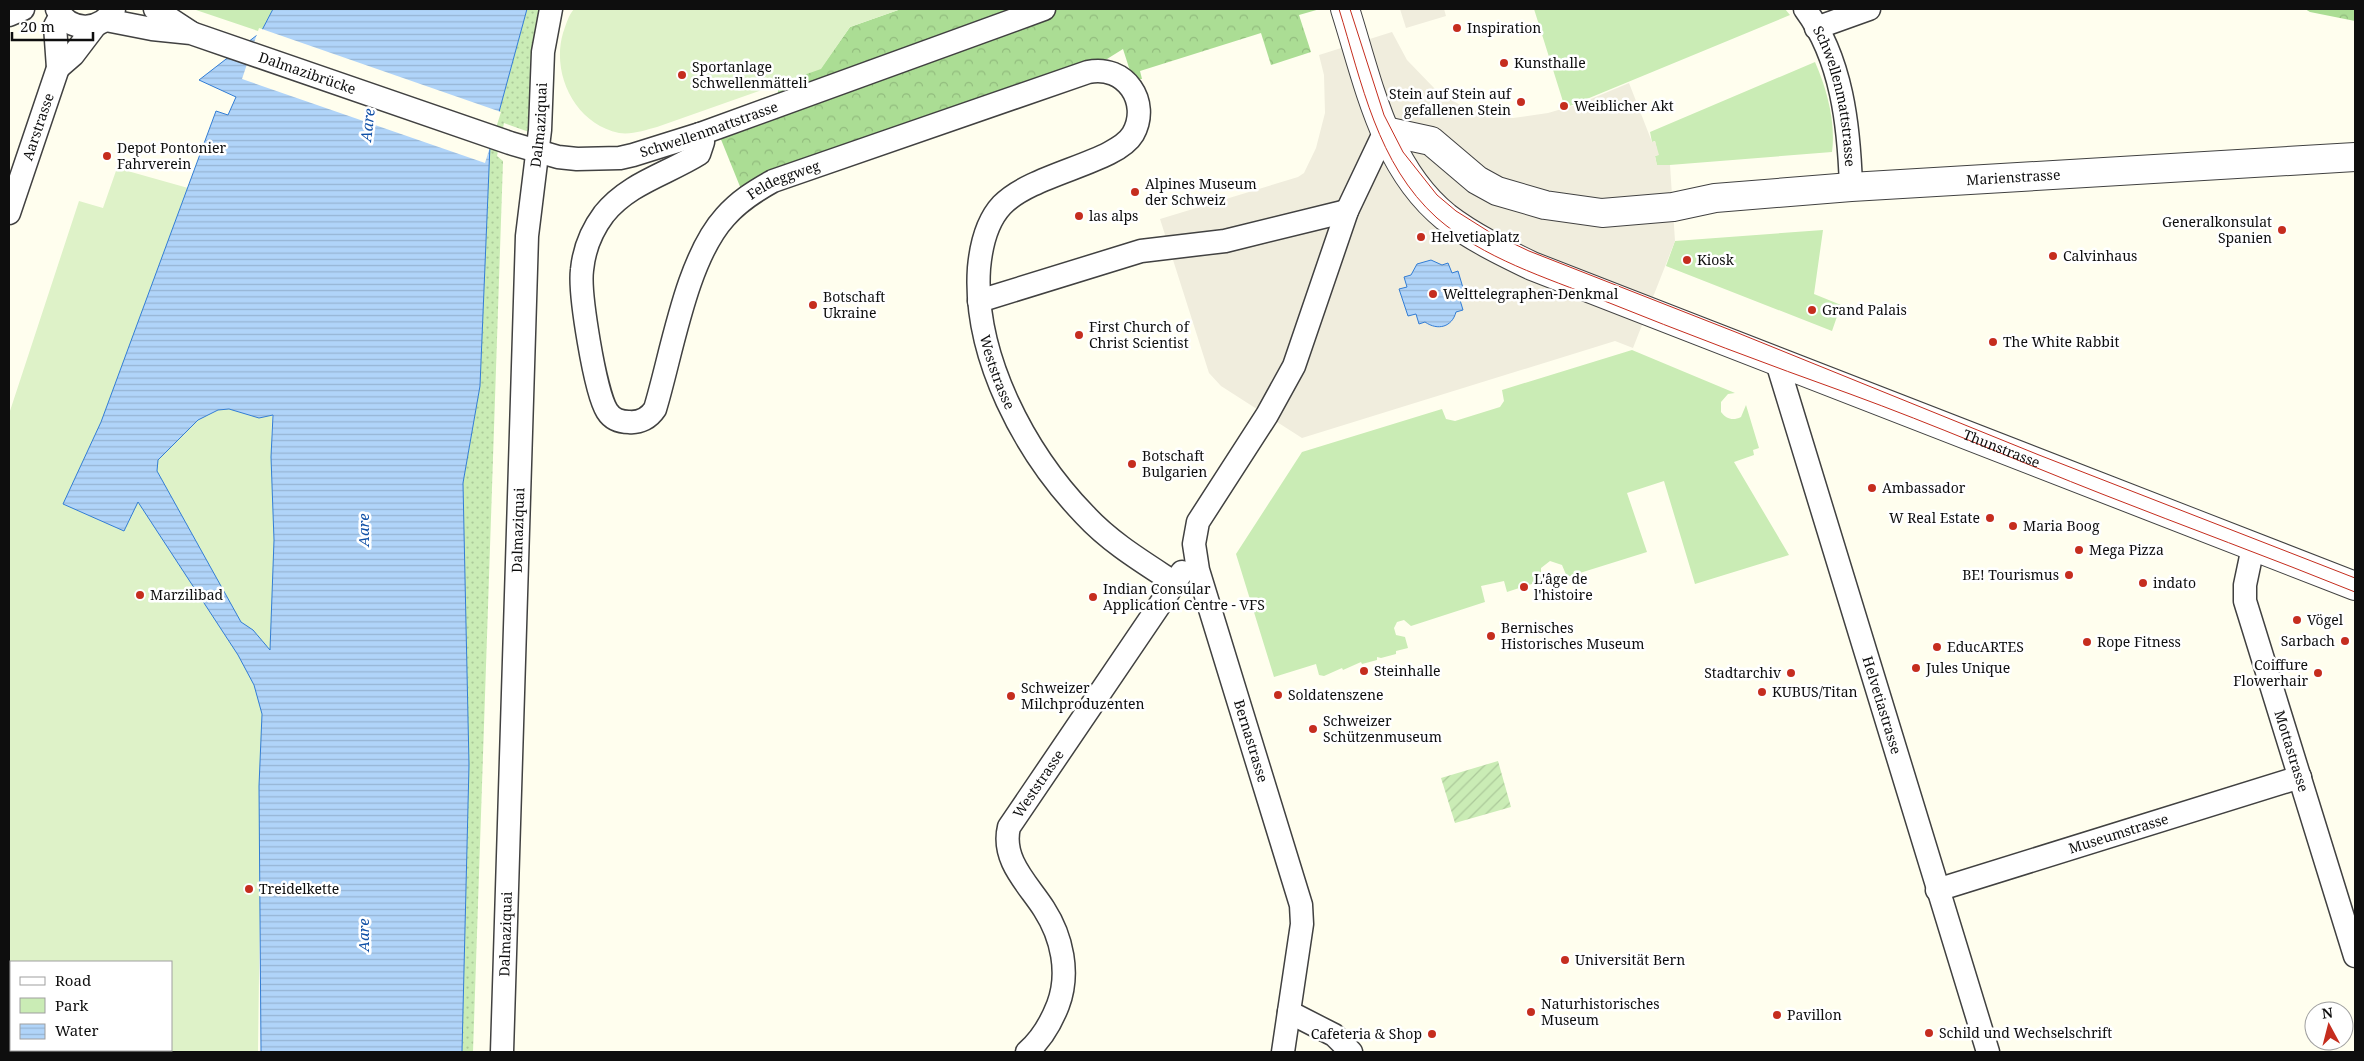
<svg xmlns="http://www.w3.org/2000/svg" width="2364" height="1061" font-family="'Noto Serif',serif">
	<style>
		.grass { fill: url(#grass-dots) }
		.forest { fill: url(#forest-crowns) }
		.park { fill: #caecb5 }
		.garden { fill: url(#garden-furrows) }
		.pitch { fill: #def2c8; fill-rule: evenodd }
		.plaza { fill: #f0eddd }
		.water { fill: url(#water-rules); stroke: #337dd4; fill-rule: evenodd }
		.pier { fill: #fffeee }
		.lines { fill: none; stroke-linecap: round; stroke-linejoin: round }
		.minor-casing { stroke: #414141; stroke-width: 25 }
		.tertiary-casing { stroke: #414141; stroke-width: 30 }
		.minor { stroke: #fff; stroke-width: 22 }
		.tertiary { stroke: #fff; stroke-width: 28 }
		.tram { stroke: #c52d1e; stroke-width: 1 }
		.poi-dot { fill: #c52d1e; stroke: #fff; stroke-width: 2 }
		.labels { text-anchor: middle; stroke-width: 5; stroke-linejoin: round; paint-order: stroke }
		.poi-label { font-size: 14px; fill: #0e0e0e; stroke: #fff; text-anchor: start }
		.street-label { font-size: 14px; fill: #0e0e0e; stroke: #fff }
		.water-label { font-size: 15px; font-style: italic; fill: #1050a6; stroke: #fff }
	</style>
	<defs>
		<pattern id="grass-dots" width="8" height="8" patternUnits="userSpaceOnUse" patternTransform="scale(1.25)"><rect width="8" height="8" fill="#caecb5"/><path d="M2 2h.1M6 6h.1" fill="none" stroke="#acc99a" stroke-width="1.8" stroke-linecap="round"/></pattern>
		<pattern id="forest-crowns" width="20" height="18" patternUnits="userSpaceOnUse" patternTransform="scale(1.25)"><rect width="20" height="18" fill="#abdd94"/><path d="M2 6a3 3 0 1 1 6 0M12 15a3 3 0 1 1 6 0" fill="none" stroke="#92bc7e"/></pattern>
		<pattern id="garden-furrows" width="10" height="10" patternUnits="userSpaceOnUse" patternTransform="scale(1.25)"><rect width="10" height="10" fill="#caecb5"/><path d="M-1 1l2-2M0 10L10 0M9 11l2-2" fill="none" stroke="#acc99a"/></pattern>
		<pattern id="water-rules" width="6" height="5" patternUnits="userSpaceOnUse" patternTransform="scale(1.25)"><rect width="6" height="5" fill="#b0d4f9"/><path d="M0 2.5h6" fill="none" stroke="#96b5d4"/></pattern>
	</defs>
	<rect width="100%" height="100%" fill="#fffeee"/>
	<!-- grass -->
	<path class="grass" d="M527,9H540L532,50L529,132L504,123L497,156L503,161L473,1052H462L469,765L463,483L480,386L490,145Z"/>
	<!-- forest -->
	<path class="forest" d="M901,9H1320L1299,15L1311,52L1271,65L1261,33L1140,71L1142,79H1139L1131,74L1123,49L1107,59L1095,61L741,189L720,137L715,139L707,119L778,93V84L821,68L850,27Z
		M2305,9H2355V21L2310,12Z"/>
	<!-- park -->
	<path class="park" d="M193,9H273L261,32Z
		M1534,9H1785L1790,15L1565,108Z
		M1815,62C1827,89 1836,123 1832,152L1657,166L1655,156L1658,155L1655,141L1652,142L1650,132Z
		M1823,230L1814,294L1841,305L1832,331L1666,266L1675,241Z
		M1632,350L1735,393L1728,394L1721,402V412C1726,419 1733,421 1741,417L1746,405L1759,448L1753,450L1754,455L1734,462L1789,555L1695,584L1664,481L1627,493L1647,552L1567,577L1562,565L1550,561L1541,568V581L1507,592L1504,581L1481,586L1485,602L1411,626L1404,620L1397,622L1394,628L1396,635L1405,637L1408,648L1396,651V654L1381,658L1377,657V660L1362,664L1361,662L1343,670L1342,668L1324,676L1319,675L1316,664L1274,677L1236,554L1302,452L1442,409L1446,419L1455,421L1500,407L1504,401L1502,390Z"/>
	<!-- garden -->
	<path class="garden" d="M1498,761L1511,807L1455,823L1441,778Z"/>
	<!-- pitch -->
	<path class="pitch" d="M574,9H901L850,27L821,69L657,127C645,130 632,135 619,133C575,124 551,74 563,33C566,25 568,16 574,9Z
		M117,168L188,188L273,373L271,457L274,540L270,651L262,714L259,786L261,820L258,1052H9V414L79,201L103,208ZM11,962H171V1050H11Z"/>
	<!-- plaza -->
	<path class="plaza" d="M1400,9H1444L1446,16L1406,28Z
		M1392,32L1407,60L1435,89L1460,105L1492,116L1513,118L1548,113L1579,104L1629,83L1652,142L1655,141L1659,155L1655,156L1657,165H1670L1675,241L1633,348L1615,341L1302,438L1221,386L1209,373L1160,219L1298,177L1304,173L1316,148L1325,113L1324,75L1319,55Z"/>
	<!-- water -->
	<path class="water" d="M273,9H527L490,145L480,386L463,483L469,765L462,1052H261L259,786L262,714L254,685L238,655L138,502L124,531L63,504L101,422L216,111L228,115L236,97L199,80L261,32ZM229,409L259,418L273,415L271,457L274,540L270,650L253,630L241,622L157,471L158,460L198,420L218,410Z
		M1431,260L1442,265L1448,263L1452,273L1458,271L1466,298L1460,300L1463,310L1456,312C1452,327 1438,331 1425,322L1419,324L1416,314L1408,316L1399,289L1407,287L1404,277L1411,275L1417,264Z"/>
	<!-- pier -->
	<path class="pier" d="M259,28L501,112L485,163L242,79Z"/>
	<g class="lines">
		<defs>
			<g id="minor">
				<path d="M57,9C70,33 101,32 114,9"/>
				<path d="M155,9L190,32"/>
				<path id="s1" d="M1805,9C1842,59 1849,126 1851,187"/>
				<path d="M9,15L23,9"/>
				<path id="s2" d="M106,20L152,29L191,33L510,143L558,157L577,159L620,158L633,155L700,134L1044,9"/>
				<path d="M1816,28L1869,9"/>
				<path d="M58,68L73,55L95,26"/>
				<path id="s3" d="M700,134L703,142L699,154C667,174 629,183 604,214C592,230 584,249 582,270C579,293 595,392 607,411C612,419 620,422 629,422C640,423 649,418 655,409C672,353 686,260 725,217C739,201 755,191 773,181L1088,72C1125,64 1151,102 1133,134C1116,163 1033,173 1002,205C986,222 981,246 979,268C973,356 1025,453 1085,515C1111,543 1143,562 1175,583"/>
				<path id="s4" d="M9,213L58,68L55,26L61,15"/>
				<path d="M979,301L1141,251L1225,241L1347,211"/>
				<path id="s5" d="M1776,359L1988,1052"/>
				<path id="s6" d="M2253,547L2245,585V601L2355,956"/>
				<path id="s7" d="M1937,890L2300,777"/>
				<path d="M1289,1012L1334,1035L1351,1052"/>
				<path id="s8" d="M502,1052L527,236L540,130L543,52L551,9"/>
				<path id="s9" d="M1027,1052C1042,1039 1051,1023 1058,1005C1070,973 1062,937 1044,909C1028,884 1001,860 1009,827L1182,572"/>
				<path d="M1283,1052L1302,924L1301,905L1198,570L1194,544L1198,522L1267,415L1294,366L1347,211L1385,131"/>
			</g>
			<g id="tertiary">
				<path id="s10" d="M1345,9C1368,81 1384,167 1446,217C1472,237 1503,252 1532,266L2355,586"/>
				<path id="s11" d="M1385,131L1431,141L1477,180L1497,191L1545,205L1602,213L1673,207L1715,198L1851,187L2355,157"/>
			</g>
		</defs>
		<!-- minor casing -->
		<use href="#minor" class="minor-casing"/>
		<!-- tertiary casing -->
		<use href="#tertiary" class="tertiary-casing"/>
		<!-- minor -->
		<use href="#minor" class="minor"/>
		<!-- tertiary -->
		<use href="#tertiary" class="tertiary"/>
		<!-- tram -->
		<path class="tram" d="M1339,9C1362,83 1377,164 1437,218C1484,259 1545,277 1602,300C1684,333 1766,364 1850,394C1935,425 2018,461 2102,494C2186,527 2271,558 2355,592
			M1350,9L1384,115L1403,152L1437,195L1456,211L1491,233L1529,251L1738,333L2039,455L2355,578"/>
	</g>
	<!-- markers -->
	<g class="poi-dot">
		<circle cx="1457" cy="28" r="5"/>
		<circle cx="1504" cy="63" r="5"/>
		<circle cx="682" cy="75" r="5"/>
		<circle cx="1521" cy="102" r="5"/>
		<circle cx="1564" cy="106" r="5"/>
		<circle cx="107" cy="156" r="5"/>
		<circle cx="1135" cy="192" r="5"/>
		<circle cx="1079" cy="216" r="5"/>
		<circle cx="2282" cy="230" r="5"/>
		<circle cx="1421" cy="237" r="5"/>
		<circle cx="2053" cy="256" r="5"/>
		<circle cx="1687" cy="260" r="5"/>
		<circle cx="1433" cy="294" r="5"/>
		<circle cx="813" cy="305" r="5"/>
		<circle cx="1812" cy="310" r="5"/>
		<circle cx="1079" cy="335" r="5"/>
		<circle cx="1993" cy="342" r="5"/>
		<circle cx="1132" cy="464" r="5"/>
		<circle cx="1872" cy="488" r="5"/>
		<circle cx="1990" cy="518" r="5"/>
		<circle cx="2013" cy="526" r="5"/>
		<circle cx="2079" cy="550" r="5"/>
		<circle cx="2069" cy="575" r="5"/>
		<circle cx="2143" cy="583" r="5"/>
		<circle cx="1524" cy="587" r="5"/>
		<circle cx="140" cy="595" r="5"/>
		<circle cx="1093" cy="597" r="5"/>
		<circle cx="2297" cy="620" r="5"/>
		<circle cx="1491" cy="636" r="5"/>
		<circle cx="2345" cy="641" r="5"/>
		<circle cx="2087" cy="642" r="5"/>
		<circle cx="1937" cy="647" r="5"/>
		<circle cx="1916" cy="668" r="5"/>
		<circle cx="1364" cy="671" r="5"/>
		<circle cx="1791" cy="673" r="5"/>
		<circle cx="2318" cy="673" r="5"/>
		<circle cx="1762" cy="692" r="5"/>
		<circle cx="1278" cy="695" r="5"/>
		<circle cx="1011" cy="696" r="5"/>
		<circle cx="1313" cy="729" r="5"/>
		<circle cx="249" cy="889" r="5"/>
		<circle cx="1565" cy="960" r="5"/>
		<circle cx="1531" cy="1012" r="5"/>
		<circle cx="1777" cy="1015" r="5"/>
		<circle cx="1929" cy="1033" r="5"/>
		<circle cx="1432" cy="1034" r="5"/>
	</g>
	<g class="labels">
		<!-- poi labels -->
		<g class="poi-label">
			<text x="1467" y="33">Inspiration</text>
			<text x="1514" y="68">Kunsthalle</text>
			<text x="692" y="72">Sportanlage<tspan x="692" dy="16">Schwellenmätteli</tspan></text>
			<text x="1511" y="99" text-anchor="end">Stein auf Stein auf<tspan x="1511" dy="16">gefallenen Stein</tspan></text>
			<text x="1574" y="111">Weiblicher Akt</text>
			<text x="117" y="153">Depot Pontonier<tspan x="117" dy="16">Fahrverein</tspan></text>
			<text x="1145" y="189">Alpines Museum<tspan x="1145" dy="16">der Schweiz</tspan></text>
			<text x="1089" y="221">las alps</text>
			<text x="2272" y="227" text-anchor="end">Generalkonsulat<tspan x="2272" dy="16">Spanien</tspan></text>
			<text x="1431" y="242">Helvetiaplatz</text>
			<text x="2063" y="261">Calvinhaus</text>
			<text x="1697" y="265">Kiosk</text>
			<text x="1443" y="299">Welttelegraphen-Denkmal</text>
			<text x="823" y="302">Botschaft<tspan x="823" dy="16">Ukraine</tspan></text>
			<text x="1822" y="315">Grand Palais</text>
			<text x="1089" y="332">First Church of<tspan x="1089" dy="16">Christ Scientist</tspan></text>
			<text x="2003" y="347">The White Rabbit</text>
			<text x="1142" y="461">Botschaft<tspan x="1142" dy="16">Bulgarien</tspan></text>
			<text x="1882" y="493">Ambassador</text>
			<text x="1980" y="523" text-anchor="end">W Real Estate</text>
			<text x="2023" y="531">Maria Boog</text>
			<text x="2089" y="555">Mega Pizza</text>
			<text x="2059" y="580" text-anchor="end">BE! Tourismus</text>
			<text x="1534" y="584">L'âge de<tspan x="1534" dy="16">l'histoire</tspan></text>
			<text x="2153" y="588">indato</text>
			<text x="1103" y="594">Indian Consular<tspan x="1103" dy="16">Application Centre - VFS</tspan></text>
			<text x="150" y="600">Marzilibad</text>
			<text x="2307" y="625">Vögel</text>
			<text x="1501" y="633">Bernisches<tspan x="1501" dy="16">Historisches Museum</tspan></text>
			<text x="2335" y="646" text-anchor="end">Sarbach</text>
			<text x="2097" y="647">Rope Fitness</text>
			<text x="1947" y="652">EducARTES</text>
			<text x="2308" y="670" text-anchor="end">Coiffure<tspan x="2308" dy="16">Flowerhair</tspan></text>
			<text x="1926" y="673">Jules Unique</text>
			<text x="1374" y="676">Steinhalle</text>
			<text x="1781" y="678" text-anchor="end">Stadtarchiv</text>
			<text x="1021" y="693">Schweizer<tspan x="1021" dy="16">Milchproduzenten</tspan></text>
			<text x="1772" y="697">KUBUS/Titan</text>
			<text x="1288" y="700">Soldatenszene</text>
			<text x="1323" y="726">Schweizer<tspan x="1323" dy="16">Schützenmuseum</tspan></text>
			<text x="259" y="894">Treidelkette</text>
			<text x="1575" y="965">Universität Bern</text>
			<text x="1541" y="1009">Naturhistorisches<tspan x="1541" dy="16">Museum</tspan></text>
			<text x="1787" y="1020">Pavillon</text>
			<text x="1939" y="1038">Schild und Wechselschrift</text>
			<text x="1422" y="1039" text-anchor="end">Cafeteria &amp; Shop</text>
		</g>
		<!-- street labels -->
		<g class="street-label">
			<text dy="5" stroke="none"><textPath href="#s2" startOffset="209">Dalmazibrücke</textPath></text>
			<text dy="5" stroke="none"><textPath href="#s1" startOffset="94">Schwellenmattstrasse</textPath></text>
			<text dy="5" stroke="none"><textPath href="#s8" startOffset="928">Dalmaziquai</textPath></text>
			<text dy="5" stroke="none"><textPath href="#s4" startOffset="91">Aarstrasse</textPath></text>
			<text dy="5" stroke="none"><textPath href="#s2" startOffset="629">Schwellenmattstrasse</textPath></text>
			<text dy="5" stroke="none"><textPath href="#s11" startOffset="651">Marienstrasse</textPath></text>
			<text dy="5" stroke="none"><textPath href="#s3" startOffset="672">Feldeggweg</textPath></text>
			<text dy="5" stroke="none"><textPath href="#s3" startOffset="1418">Weststrasse</textPath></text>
			<text dy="5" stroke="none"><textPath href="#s10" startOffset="838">Thunstrasse</textPath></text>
			<text dy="5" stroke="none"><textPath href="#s8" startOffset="522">Dalmaziquai</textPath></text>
			<text dy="5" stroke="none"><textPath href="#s5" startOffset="362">Helvetiastrasse</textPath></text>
			<text transform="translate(1251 741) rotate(73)" y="5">Bernastrasse</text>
			<text dy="5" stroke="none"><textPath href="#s6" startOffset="212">Mottastrasse</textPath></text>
			<text dy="5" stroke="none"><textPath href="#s9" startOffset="302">Weststrasse</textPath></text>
			<text dy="5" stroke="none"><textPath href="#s7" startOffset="190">Museumstrasse</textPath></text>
			<text dy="5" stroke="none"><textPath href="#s8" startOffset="118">Dalmaziquai</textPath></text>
		</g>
		<!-- water labels -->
		<g class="water-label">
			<text transform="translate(368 125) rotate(-83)" y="5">Aare</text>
			<text transform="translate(364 530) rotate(-90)" y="5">Aare</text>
			<text transform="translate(364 935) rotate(-90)" y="5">Aare</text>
		</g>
	</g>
	<!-- border -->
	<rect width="2364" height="1061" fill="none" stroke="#0e0e0e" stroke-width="20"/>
	<!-- legend -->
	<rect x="10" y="961" width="162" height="90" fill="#ffffff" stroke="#9f9f9f"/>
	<rect x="20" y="977" width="25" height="8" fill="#ffffff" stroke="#9f9f9f"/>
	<text x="55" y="986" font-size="15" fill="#0e0e0e">Road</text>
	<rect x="20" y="998" width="25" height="15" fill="#caecb5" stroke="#9f9f9f"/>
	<text x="55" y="1011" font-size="15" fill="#0e0e0e">Park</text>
	<rect x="20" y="1024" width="25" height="15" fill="url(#water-rules)" stroke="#9f9f9f"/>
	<text x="55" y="1036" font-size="15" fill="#0e0e0e">Water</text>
	<!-- north arrow -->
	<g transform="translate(2329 1026) rotate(353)"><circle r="24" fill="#ffffff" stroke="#9f9f9f"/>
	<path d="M0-4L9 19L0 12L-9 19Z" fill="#c52d1e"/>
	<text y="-8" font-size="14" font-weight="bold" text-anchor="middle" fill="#0e0e0e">N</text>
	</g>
	<!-- scale -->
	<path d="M12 32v8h81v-8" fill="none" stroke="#0e0e0e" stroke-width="2.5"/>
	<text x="20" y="32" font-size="15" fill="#0e0e0e" stroke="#ffffff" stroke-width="4" paint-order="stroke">20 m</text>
</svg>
